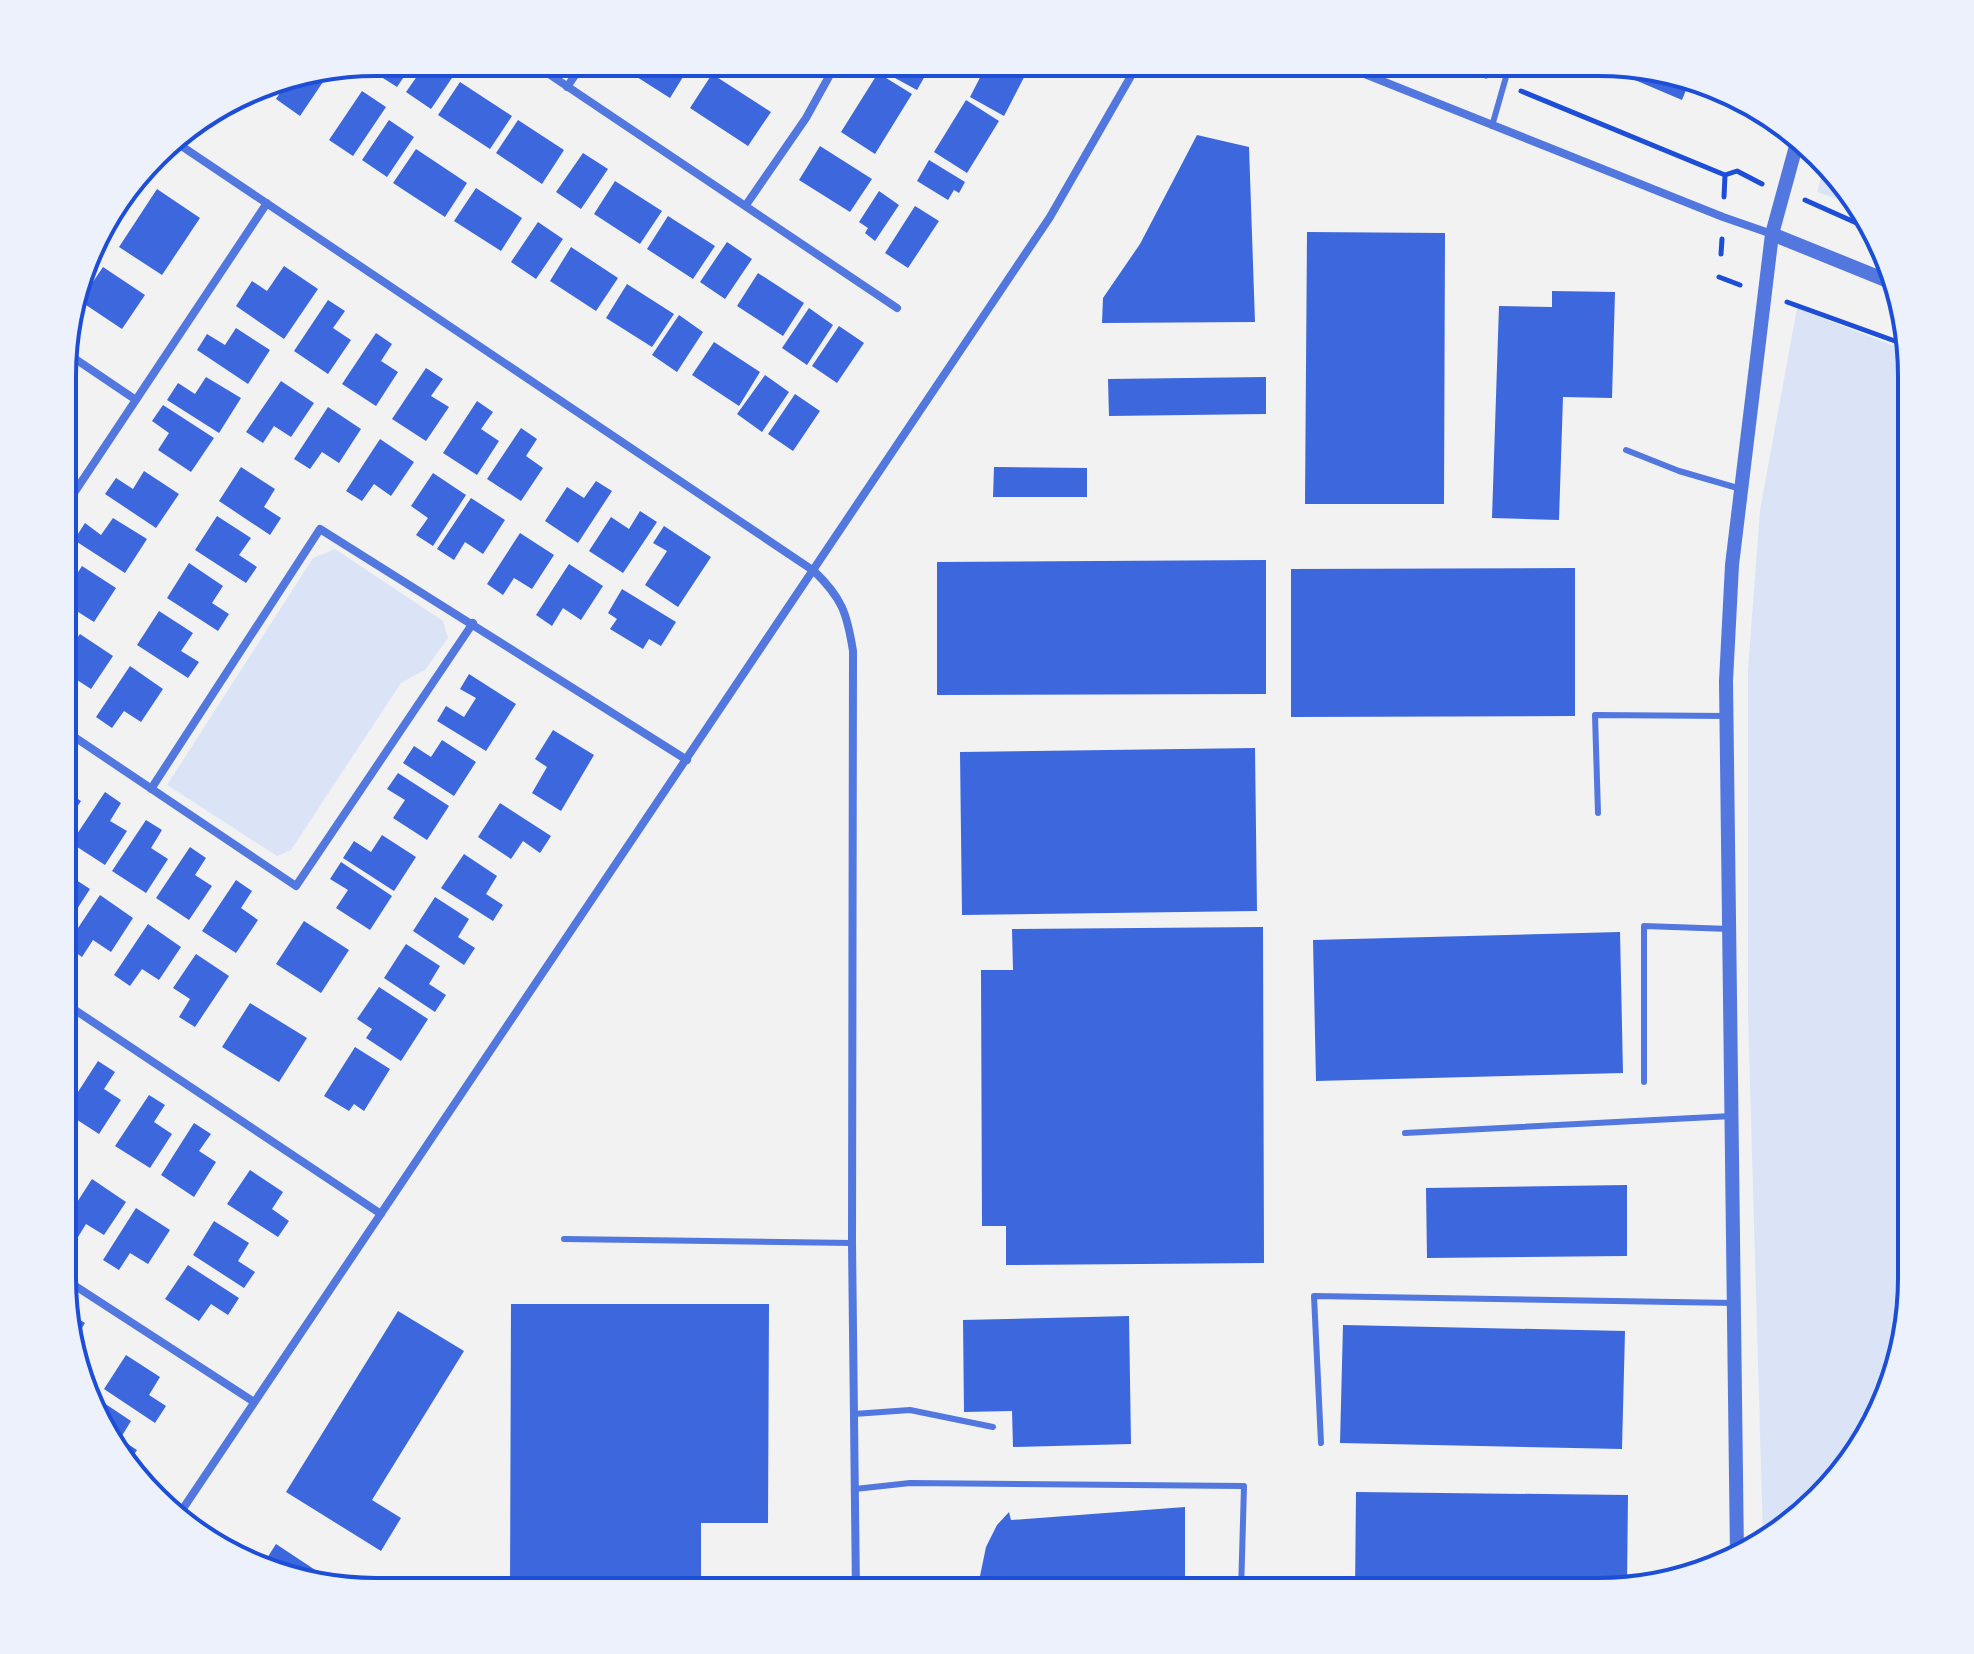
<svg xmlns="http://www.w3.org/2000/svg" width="1974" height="1654" font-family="Quicksand,sans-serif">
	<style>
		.green { fill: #dbe4f7 }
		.building { fill: #3d67dc }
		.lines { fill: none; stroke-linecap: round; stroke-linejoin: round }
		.path { stroke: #1d4ed8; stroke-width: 5 }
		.service { stroke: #5277de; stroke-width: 6 }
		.minor { stroke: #5277de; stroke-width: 8 }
		.tertiary { stroke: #5277de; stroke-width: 14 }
		.rim { fill: none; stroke: #1d4ed8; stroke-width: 4 }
	</style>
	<rect width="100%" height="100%" fill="#f2f2f2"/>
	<!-- green -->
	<path class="green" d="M1825,163L1854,205L1817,192Z
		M1797,308L1907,351L1912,376L1911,1299L1880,1416L1820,1500L1763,1538L1748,1015V669L1760,510Z
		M335,549L443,621L448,638L425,670L401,683L291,850L277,856L167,785L313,558Z"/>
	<!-- building -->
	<path class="building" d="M378,62H414L397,87L372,71Z
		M427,62H448L458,69L431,109L406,92Z
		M635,62H670L686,72L670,98L629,72Z
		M762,62H795L786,77Z
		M887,62H933L917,90L882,71Z
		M988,62H1032L1004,116L970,97Z
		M1595,63H1618L1690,80L1682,100Z
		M320,71L327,76L300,116L276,99L291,76Z
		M878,73L912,94L875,154L841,132Z
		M712,74L771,112L748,146L690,108Z
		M275,79L267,91L261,87Z
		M460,82L512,116L490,149L438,115Z
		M362,91L386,107L353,156L329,140Z
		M966,100L999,121L967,173L934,152Z
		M389,120L414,137L387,177L362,160Z
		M518,120L564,150L542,184L496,153Z
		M1197,135L1249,147L1255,322L1102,323L1103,298L1140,244Z
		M820,146L872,179L850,212L799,180Z
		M416,149L467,183L445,217L393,183Z
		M583,153L608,169L581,209L556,192Z
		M929,160L965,182L959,193L954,190L948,200L917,181Z
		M615,181L662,211L640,244L594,214Z
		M476,188L522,218L501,251L454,221Z
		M157,189L200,218L162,275L119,247Z
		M879,191L899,205L875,241L865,233L868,228L859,222Z
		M915,206L939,221L908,268L885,253Z
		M668,216L715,246L693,279L647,249Z
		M538,222L563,239L536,279L511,262Z
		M1307,232L1445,233L1444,504H1305Z
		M727,242L752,259L725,299L700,282Z
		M571,247L618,278L596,311L550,281Z
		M284,266L318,289L284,339L236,306L252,281L267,291Z
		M103,267L145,295L122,329L80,301Z
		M758,273L804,303L783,336L737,306Z
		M627,284L674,314L652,347L606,318Z
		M1552,291L1615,292L1612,398L1563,397L1559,520L1492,518L1499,306L1552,307Z
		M328,300L345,311L333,328L351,340L328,374L294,351Z
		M809,308L833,325L807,365L782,348Z
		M679,315L703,332L677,372L652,355Z
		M839,326L864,343L837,383L812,366Z
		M236,328L270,350L248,384L197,350L207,334L225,345Z
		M376,333L392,344L381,361L398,372L376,406L342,384Z
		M714,342L760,372L739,406L692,375Z
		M426,368L443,379L431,396L449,407L426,441L392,419Z
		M765,375L789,392L762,432L737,414Z
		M206,377L241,398L219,433L167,400L178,383L195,394Z
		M1266,377V414L1109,416L1108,379Z
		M281,381L314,403L291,437L274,426L263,443L246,432Z
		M65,392L75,399L65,415Z
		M795,394L820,411L793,451L768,434Z
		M477,401L493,412L481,429L499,441L477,475L443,453Z
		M163,405L214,438L191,472L158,450L169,433L152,421Z
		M328,407L361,429L339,463L322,452L310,469L294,459Z
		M521,428L537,439L526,456L543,468L521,501L487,479Z
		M380,439L414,462L391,496L374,484L362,501L346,491Z
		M241,467L275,489L264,507L281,518L270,535L219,501Z
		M994,467L1087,468V497H993Z
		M144,471L179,494L156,528L105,494L116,478L133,489Z
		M433,473L466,495L433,546L416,535L428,518L411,506Z
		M596,481L612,491L578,543L545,521L567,487L584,498Z
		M471,498L505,520L483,554L465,542L454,560L437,549Z
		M640,511L657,522L623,573L589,551L611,517L629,529Z
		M217,516L251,538L239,555L257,567L246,583L195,550Z
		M113,518L147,539L125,573L74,540L85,523L101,535Z
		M664,526L711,557L678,607L645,585L667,551L653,543Z
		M520,533L554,555L532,589L514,578L503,595L487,584Z
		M1266,560V694L937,695V562Z
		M189,563L223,586L212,603L229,614L218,631L167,598Z
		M569,564L603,586L581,620L563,608L552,626L536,615Z
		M82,566L116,588L94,622L64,603V579L71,583Z
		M1575,568V716L1291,717V569Z
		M622,589L676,622L661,646L649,639L643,649L610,629L617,619L608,613Z
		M159,611L193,633L181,651L199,662L188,678L137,645Z
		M64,621L74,628L64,642Z
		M80,634L113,656L91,689L74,678L64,693V657Z
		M130,666L163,689L141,722L124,711L112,728L96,717Z
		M469,674L516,704L486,751L437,721L446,706L464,717L476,698L460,689Z
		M553,730L594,755L561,811L532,793L547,767L535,759Z
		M442,740L476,762L454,796L403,763L414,746L431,757Z
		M1255,748L1257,911L962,915L960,752Z
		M64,764L75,772L64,790L81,801L64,827Z
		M398,773L449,806L427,840L393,818L405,800L387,789Z
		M105,792L121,803L110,821L127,831L105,865L71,843Z
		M500,803L551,836L540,853L523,841L511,859L478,837Z
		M146,820L162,830L151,848L168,859L146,893L112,871Z
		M382,835L416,857L394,891L343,858L354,841L371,852Z
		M190,847L206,858L195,875L212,886L189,920L156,898Z
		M464,854L497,876L486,894L503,905L493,921L441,888Z
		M341,862L392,896L370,930L336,908L348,890L330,879Z
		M64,872L90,889L68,923L64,920Z
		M236,880L252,891L241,908L258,920L236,953L202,931Z
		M100,895L133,918L111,952L93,940L82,957L66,946Z
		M435,897L469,919L458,937L475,948L464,965L413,931Z
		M304,921L349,950L321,993L276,964Z
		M148,924L181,947L159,980L142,969L130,986L114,975Z
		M1263,927L1264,1263L1006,1265V1226H982L981,970H1013L1012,929Z
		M1620,932L1623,1073L1316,1081L1313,940Z
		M406,944L440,966L429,984L446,995L435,1012L384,978Z
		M196,954L229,976L195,1027L179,1017L190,999L173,988Z
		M379,987L428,1019L401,1061L366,1038L372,1029L357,1019Z
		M250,1003L307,1038L279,1082L222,1047Z
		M63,1039L71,1044L63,1055Z
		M355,1047L390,1069L364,1111L354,1104L349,1111L324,1096Z
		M98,1061L115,1072L104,1089L121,1100L99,1134L65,1112Z
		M63,1064L77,1073L63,1094Z
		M149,1095L165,1105L154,1122L172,1134L150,1168L115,1146Z
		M194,1123L211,1134L199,1151L216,1162L194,1197L161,1175Z
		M63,1163L74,1170L63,1187Z
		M250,1170L283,1192L272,1209L289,1221L278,1237L227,1204Z
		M92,1179L126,1202L104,1235L86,1224L75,1242L63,1234V1224Z
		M1627,1185V1256L1427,1258L1426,1188Z
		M136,1208L170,1230L148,1264L130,1253L119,1270L103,1260Z
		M214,1221L249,1243L238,1261L255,1272L244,1288L193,1255Z
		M188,1265L239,1298L228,1315L211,1304L199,1321L165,1299Z
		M511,1304H769L768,1523H701V1592L510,1591Z
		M66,1311L85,1323L74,1341L70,1324Z
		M398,1311L464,1351L372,1500L401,1518L381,1551L286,1492Z
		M1129,1316L1131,1444L1013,1447L1012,1411L964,1412L963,1320Z
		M1343,1325L1625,1331L1622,1449L1340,1443Z
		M126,1355L160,1377L149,1395L166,1406L155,1423L104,1389Z
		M98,1399L131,1421L120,1439L137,1450L128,1464L94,1416L92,1408Z
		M1356,1492L1628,1495L1627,1586L1598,1592H1355Z
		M1185,1507V1592H983L980,1576L986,1547L997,1525L1009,1512L1011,1520Z
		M276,1544L341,1587V1588L260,1569Z"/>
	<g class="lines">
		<!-- path -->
		<path class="path" d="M1454,63L1486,76
			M1521,91L1725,175
			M1724,197L1725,175L1737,171L1762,184
			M1805,200L1870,229
			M1721,254L1722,239
			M1719,277L1740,285
			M1787,302L1906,345"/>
		<!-- service -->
		<path class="service" d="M1492,126L1510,63
			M1626,450L1679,471L1741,489
			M1598,813L1595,715L1727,716
			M1644,1082V926L1730,929
			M1405,1133L1732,1116
			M564,1239L852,1243
			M854,1414L910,1410L993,1427
			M1321,1443L1314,1296L1734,1303
			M855,1489L910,1483L1244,1486L1241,1592"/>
		<!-- minor -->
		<path class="minor" d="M531,62L897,308
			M1337,63L1723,217L1772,234
			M567,87L584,62
			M171,139L814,571C842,598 847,613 853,651L852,1243L856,1592
			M746,205L806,118L837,62
			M65,352L136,400
			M64,508L267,203
			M64,730L296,886L473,623
			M151,789L320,529L687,760
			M63,1002L381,1214
			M63,1278L254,1402
			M178,1516L1050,217L1139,62"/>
		<!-- tertiary -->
		<path class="tertiary" d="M1772,234L1893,283
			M1737,1556L1726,681L1732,565L1772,234L1798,139"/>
	</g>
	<!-- crop -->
	<path d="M0 0H1974V1654H0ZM376 76H1598A300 300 0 0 1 1898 376V1278A300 300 0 0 1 1598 1578H376A300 300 0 0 1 76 1278V376A300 300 0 0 1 376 76Z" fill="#edf1fc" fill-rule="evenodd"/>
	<path class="rim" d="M376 76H1598A300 300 0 0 1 1898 376V1278A300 300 0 0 1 1598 1578H376A300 300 0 0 1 76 1278V376A300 300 0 0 1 376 76Z"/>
</svg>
